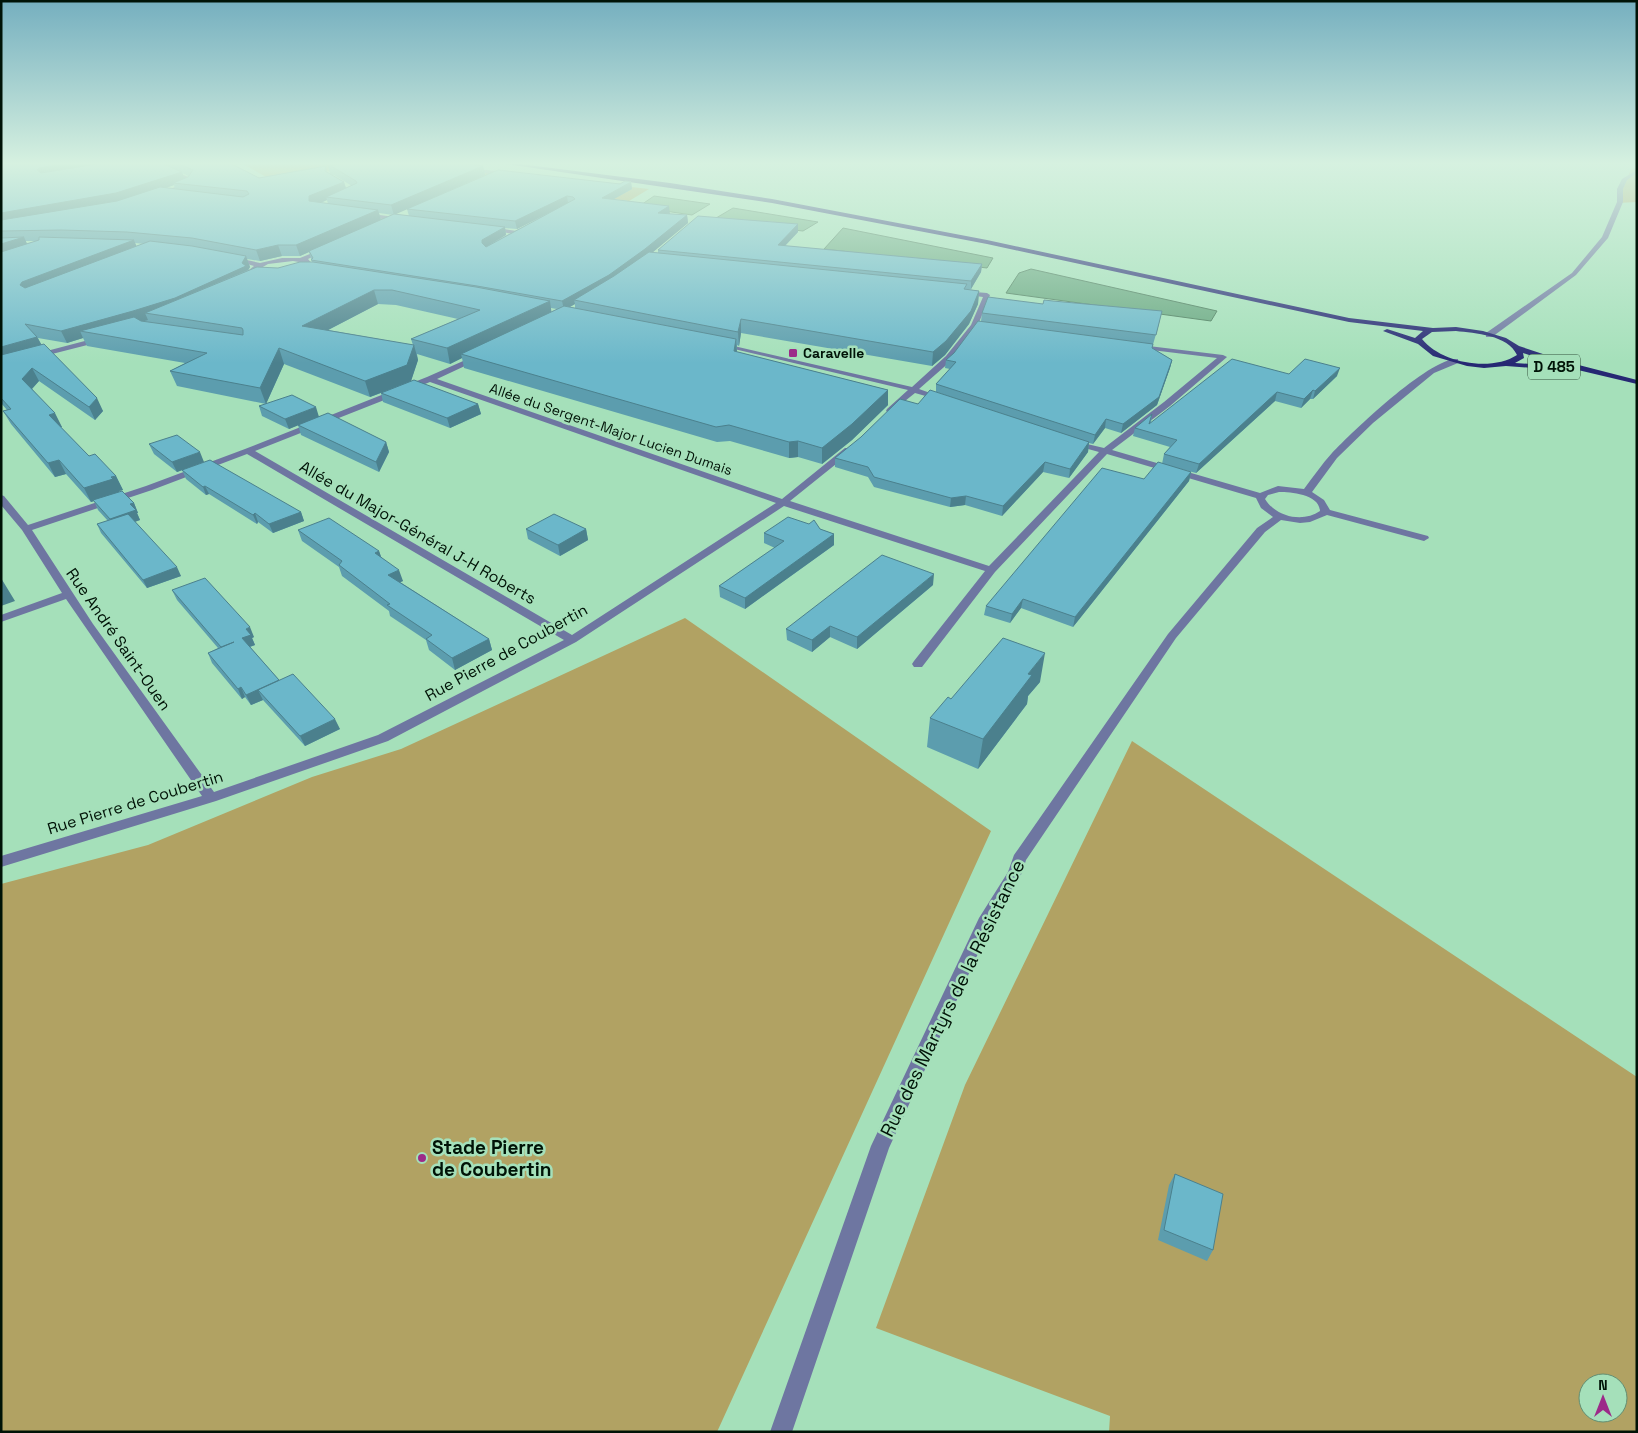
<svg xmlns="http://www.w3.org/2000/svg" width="1638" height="1433" font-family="'Space Grotesk',sans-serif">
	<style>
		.green { fill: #b1a263; fill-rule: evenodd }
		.water { fill: #69a881; stroke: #4a7b5c }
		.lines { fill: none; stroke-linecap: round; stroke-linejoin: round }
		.minor { fill: #6e76a1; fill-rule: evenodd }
		.major { fill: #262873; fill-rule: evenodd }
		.wall { fill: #5c9dae; fill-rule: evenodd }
		.shaded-wall { fill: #4b808d }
		.building { fill: #6bb7ca; stroke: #4b808d }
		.poi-dot { fill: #9c2b89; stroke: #a5e0ba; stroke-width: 2 }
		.labels { text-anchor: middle; stroke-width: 5; stroke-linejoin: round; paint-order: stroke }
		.far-poi-label { font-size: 14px; font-weight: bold; fill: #001307; stroke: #a5e0ba; text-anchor: start }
		.far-street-label { font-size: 14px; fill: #001307; stroke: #a5e0ba }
		.shield { fill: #a5e0ba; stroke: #32503d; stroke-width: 1 }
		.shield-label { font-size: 15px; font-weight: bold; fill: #001307 }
		.street-label { font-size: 16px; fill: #001307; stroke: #a5e0ba }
		.near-street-label { font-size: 19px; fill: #001307; stroke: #a5e0ba }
		.near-poi-label { font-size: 19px; font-weight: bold; fill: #001307; stroke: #a5e0ba; text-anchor: start }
	</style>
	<rect width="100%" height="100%" fill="#a5e0ba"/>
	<!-- green -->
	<path class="green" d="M239,162H407L649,189L629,201L362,166L323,172L279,184Z
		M1637,168V202L1617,203L1631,169Z
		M685,618L991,831L717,1432H1V884L148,845L312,777L401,749Z
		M1132,741L1637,1077V1432H1109L1110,1416L876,1328L965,1085ZM1588,1383H1618V1413H1588Z"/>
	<!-- water -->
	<path class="water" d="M654,196L710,204L692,215L638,207Z
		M733,208L818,222L803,231L711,221Z
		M843,228L993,258L987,268L824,249Z
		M1031,269L1217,311L1211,321L1006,293L1019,273Z"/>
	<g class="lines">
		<!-- minor -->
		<path class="minor" d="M148,162H154L195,180L191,185L155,196V194L187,183L189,181Z
			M467,168L507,172L510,174L507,176L465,171Z
			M1637,170V173L1627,180L1623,189V202L1608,238L1576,275L1492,337H1486V333L1572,273L1602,237L1617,202V189L1622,179Z
			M364,213L403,218L406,220L403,222L362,216Z
			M527,226L532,227L518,235L487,229L490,227L517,231Z
			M322,249L327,250L308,259L314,266C299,282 265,287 248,273L249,270L254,266L230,259L233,257L260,263L282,258H300ZM293,261L305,263L307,266C294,278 270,280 254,272L268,264Z
			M963,291L987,293L990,295L978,325L952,360L919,389L947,399L943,401L915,393L890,413L886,411L887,409L908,390L717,345L721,343L912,387L946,356L971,325L983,297L961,294V292Z
			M100,337L104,339L103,341L1,367V363Z
			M1132,344L1223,355L1227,357L1170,406L1112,450L1260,493L1278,486L1304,489C1313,477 1322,464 1332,453C1352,432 1431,356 1458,359V363L1434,373L1373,423L1337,458L1312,492L1324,500L1330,510L1428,536L1429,538L1424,541L1327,515L1310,522L1300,523L1281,520L1265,532L1176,638L1026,860L1022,873L993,921L889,1148L792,1432H770L871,1146L979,918L1008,872L1014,855L1168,634L1257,528L1273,517L1261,508L1256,498L1107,454L995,572L922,667H914L912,664L914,661L985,571L784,506L576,642L388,741L216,801L1,867V856L202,796L66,599L1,622V615L62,593L22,530L1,505V495L4,496L28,525L146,486L245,449L427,377L479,354L483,356L482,358L437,379L782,499L845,448H851V452L790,501L989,566L1099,452L1070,444V440L1104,448L1164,402L1217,358L1135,348H1132ZM430,382L776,503L572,635L255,451ZM247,454L564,640L378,735L214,792L93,624L32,530L152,490ZM1279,492C1291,492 1319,494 1320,511C1303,523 1276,517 1265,499L1268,495Z"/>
		<!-- major -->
		<path class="major" d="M492,162H505L670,183L772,199L987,240L1349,318L1433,328L1456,327L1483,331L1506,338L1519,346L1567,362L1637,380V384L1561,366L1523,353L1524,358L1515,363L1561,366L1565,368L1561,370L1506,366L1484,368L1467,366L1433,356L1418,344L1383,331L1387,329L1415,338L1423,331L1349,322L987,244L772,203ZM1456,331C1475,333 1508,335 1517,355C1491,372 1441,363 1422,339L1432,332Z"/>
	</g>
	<!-- wall -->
	<path class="wall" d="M1,162H228L259,178L326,166L327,172L330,174L328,166H483L485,175L395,214L409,216L407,209L631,182L632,189L614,199L670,214L687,215L688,223L652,252L658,253V250L798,232L785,246L982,264L981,272L971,289H967L979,291L978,304L969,324L945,355L932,366L741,333L739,346L737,345V352L888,390V405L852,440L822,464L798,457L789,458L730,441L717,442L464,368L462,358L450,364L417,354L418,360L411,381L478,404L481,414L450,428L383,402L381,393L370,397L284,364L266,404L319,416L386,442L389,452L379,472L301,435L298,425L289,429L262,416L259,406L266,404L177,386L170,371L185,363L87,346L83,338L67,343L38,338L41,344L103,411L95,420L39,381L32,389L62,427H60L89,456L116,476L123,490L119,491V492L134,503L138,513H137L140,520L135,522L181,576L147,588L101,533L97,524L108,521L98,510L94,501L91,502L66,474L55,477L11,424L3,411L7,410L1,403ZM182,173L189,176L188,177L184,179ZM332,175H334L352,186L346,188L344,182ZM174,185L175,189L166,188ZM327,200L328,204L321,203ZM379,213L393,215L381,220ZM547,214L496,241L506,235L505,228L517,229ZM25,241H36L27,244ZM135,243L144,244L136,246ZM309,252L312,262L278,268L248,271L250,267L247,259L260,261L282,256H300ZM378,304L396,305L458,319L411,339L413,345L328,330ZM575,304V308L570,307ZM551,308L557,309L551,312Z
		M982,313L1160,320L1152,348L1172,360L1170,368L1157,405L1121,433L1105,428L1093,444L1089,443L1088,452L1069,478L1043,472L1002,516L965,505L950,507L874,487L868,477L835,467V458L918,404L1024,421L936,392V384L950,369L945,368L946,360L954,353L981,321Z
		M1289,374L1337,376L1313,399H1310L1301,408L1275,401L1196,473L1162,464L1164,454L1170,447L1133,436L1135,428L1152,414L1151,423Z
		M149,444L204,462L177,472L154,454Z
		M182,470L301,512L304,521L273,533L258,522L257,524L209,494L206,495L186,479Z
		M1191,472L1189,481L1073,627L1021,608L1010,623L984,615L986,606L1144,479Z
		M526,529H586L588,540L560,556L528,539Z
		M820,529L834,534V545L745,609L720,597L719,586L775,548L764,543V533Z
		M298,530L379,551L381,557L403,581L400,582L489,639L492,650L455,670L429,650L426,640L390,616L389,611L342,576L339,567L302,541Z
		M933,585L857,649L830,637L812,652L787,640L786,629Z
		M172,590L254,637L252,638L255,645L250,647L279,680L340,729L305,746L263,700L251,705L245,697L242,699L212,663L208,653L218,648L177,600Z
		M1040,682L1028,696L1027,704L978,769L927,747L930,718L951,699Z
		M1175,1174L1213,1250L1207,1261L1158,1240L1169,1185Z"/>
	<!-- shaded-wall -->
	<path class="shaded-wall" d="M73,162H130L43,177L37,170L39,168Z
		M483,166L485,175L394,215L391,205Z
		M182,172L186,182L173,183L174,185L120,203L1,224V213Z
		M344,182L347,192L326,197L327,200L312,206L309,201V196Z
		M631,182L632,189L603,205L602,198Z
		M567,196L568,203L517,229L515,221Z
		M669,206L670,214L658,213Z
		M378,210L381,220L300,256L296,245Z
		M687,215L688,223L646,258L574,300L575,304L564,310L562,301Z
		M798,224V232L778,253V245Z
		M505,227L506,235L484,248L482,243V240Z
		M24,237L29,248L1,257V244Z
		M134,240L138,250L27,293L20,285L22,282Z
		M278,245L282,256L260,261L256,250Z
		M246,256L250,267L248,270L145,313L148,320L138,323L80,331L83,338L67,343L61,331L242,263Z
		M982,264L981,272L971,289V281Z
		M374,290L378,304L307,341L302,326Z
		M979,291L978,304L969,324L945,355L932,366L933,352Z
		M550,301L552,316L461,354L462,358L450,364L447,348Z
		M741,319V333L739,346L738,332Z
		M37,337L44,349L1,361V347Z
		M736,339L737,353L734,351Z
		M414,345L418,360L411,381L370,397L365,381Z
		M279,348L284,364L266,404L260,388Z
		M1172,360L1170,368L1157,405L1121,433L1123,424Z
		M32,368L39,381L29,392L22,379Z
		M1340,368L1337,376L1313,399L1315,391Z
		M888,390V405L852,440L822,464V448Z
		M1313,390L1310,399L1301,408L1304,399Z
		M1277,392L1275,401L1196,473L1199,464Z
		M97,398L103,411L95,420L89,407Z
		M478,404L481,414L450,428L447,418Z
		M316,407L319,417L289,429L285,419Z
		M55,413L62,427L55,428L49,415Z
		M1106,419L1105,428L1093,444L1095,435Z
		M798,441V457L789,458V442Z
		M386,442L389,452L379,472L376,462Z
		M1089,442L1088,452L1069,478L1070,469Z
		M200,452L204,462L177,472L172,462Z
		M59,460L66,474L55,477L48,463Z
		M1045,462L1043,472L1002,516L1003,506Z
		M1191,472L1189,481L1073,627L1075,617Z
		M116,476L123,490L119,491L120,493L91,502L84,488Z
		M205,486L209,494L206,495L203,487Z
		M966,496L965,505L950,507L951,498Z
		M134,503L138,513H137L140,520L115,528L110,519L130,504Z
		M301,512L304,521L273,533L269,524Z
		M255,513L258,522L257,524L253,515Z
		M586,529L588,540L560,556L558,545Z
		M834,534V545L745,609V598Z
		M379,551L383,562L375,553Z
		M177,567L181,576L147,588L143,580Z
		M399,570L403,581L392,586L388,575Z
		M934,574L933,585L857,649V637Z
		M1,578L15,601L1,606Z
		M1023,599L1021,608L1010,623L1012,614Z
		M830,626V637L812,652V640Z
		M250,627L254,637L252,638L255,645L246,648L242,638L246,629Z
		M489,639L492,650L455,670L452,658Z
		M1045,653L1040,682L1028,696L1027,704L978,769L983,739L1028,674Z
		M279,680L258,690L263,700L251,705L246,695Z
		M241,687L245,697L242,699L238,689Z
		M335,719L340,729L305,746L300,736Z"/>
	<!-- building -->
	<path class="building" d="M1,162H73L39,168L37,170L41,173L109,162H159L182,172L116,193L1,213Z
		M175,162H228L259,178L326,166L325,171L344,182L309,196V201L378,210L296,245H278L256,250L192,238L127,232L61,230L1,231V220L117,201L160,187L243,197L249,194L247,191L173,183L188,177L193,170Z
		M351,162H452L483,166L391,205L326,197L357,183L356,181L331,166H328Z
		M498,170L620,184L625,181L631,182L602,198L669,206L658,213L687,215L645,249L609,275L562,301L477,286L311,260L313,258L309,251L394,214L505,227L482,240V243L486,247L575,199L573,197L567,196L515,221L407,209Z
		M698,216L798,224L778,245L982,264L971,281L658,250Z
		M24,237L1,244V238Z
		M39,237L134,240L22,282L20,285L25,288L150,241L192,246L246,256L242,263L246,266L175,298L133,311L61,331L25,324L37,337L1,347V252L39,240Z
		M649,252L967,284L964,289L979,291L971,311L946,341L933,352L741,319L738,332L574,300L614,276Z
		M300,262H313L476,287L550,301L447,348L411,339L480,310L392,290H374L302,326L414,345L407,365L365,381L279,348L260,388L170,371L207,353L80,331L134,317L141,321L243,335V330L242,328L145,313L257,267L278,268Z
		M988,297L1043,304L1044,300L1053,301L1162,311L1156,335L982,313Z
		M564,306L736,339L734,351L888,390L852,424L822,448L798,441L789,442L729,425L716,427L461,354Z
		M978,321L1153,344L1152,348L1172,360L1159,397L1123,424L1106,419L1095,435L936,384L956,362L946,360L954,353Z
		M44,344L97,398L89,407L32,368L22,379L55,413L49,415L89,456L95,454L116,476L111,477L113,479L84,488L59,460L48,463L3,411L11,409L1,398V355Z
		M1232,359L1289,374L1305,359L1340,368L1315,391L1313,390L1304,399L1277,392L1199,464L1164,454L1177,440L1135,428L1152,414L1149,424Z
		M414,380L478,404L447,418L381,393Z
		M930,390L1089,442L1070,469L1045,462L1003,506L966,496L951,498L874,477L868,467L835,458L861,437L900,399L918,404Z
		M292,395L316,407L285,419L259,406Z
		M328,413L386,442L376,462L298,425Z
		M177,435L200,452L172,462L149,444Z
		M210,460L301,512L269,524L255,513L253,515L205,486L203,487L182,470Z
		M1158,462L1191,472L1075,617L1023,599L1012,614L986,606L1102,468L1144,479Z
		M122,491L134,503L130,504L136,510L110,519L93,500Z
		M128,514L177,567L143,580L97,524Z
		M554,514L586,529L558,545L526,529Z
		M788,517L809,524L814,520L820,529L834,534L745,598L719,586L784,541L764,533Z
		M329,518L379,551L375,553L399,570L388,575L489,639L452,658L426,639L432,635L387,605L390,604L339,565L342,561L298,530Z
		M882,555L934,574L857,637L830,626L812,640L786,629Z
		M205,578L250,627L246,629L251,635L242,638L279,680L246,695L241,687L238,689L208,653L234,642L221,647L172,590Z
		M1003,638L1045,653L1028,674L1032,675L983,739L930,718L948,697L951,699Z
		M293,674L335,719L300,736L258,690Z
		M1175,1174L1223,1194L1213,1250L1164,1230Z"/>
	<!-- sky -->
	<linearGradient id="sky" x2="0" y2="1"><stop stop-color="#75afbf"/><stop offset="0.45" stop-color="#d6f1e0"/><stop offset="1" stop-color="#d6f1e0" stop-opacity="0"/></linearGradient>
	<rect width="1638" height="363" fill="url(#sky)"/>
	<!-- markers -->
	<g class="poi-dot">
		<rect x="788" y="348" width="10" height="10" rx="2.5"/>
		<circle cx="422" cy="1158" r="5"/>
	</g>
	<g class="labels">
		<!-- far-poi labels -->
		<g class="far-poi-label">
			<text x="803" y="358">Caravelle</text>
		</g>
		<!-- far-street labels -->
		<g class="far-street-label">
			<text transform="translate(611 429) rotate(19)" y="5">Allée du Sergent-Major Lucien Dumais</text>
		</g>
		<!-- shield labels -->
		<rect class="shield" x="1528" y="354.5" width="52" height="25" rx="4"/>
		<g class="shield-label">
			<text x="1554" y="372">D 485</text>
		</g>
		<!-- street labels -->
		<g class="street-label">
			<text transform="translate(418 532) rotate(30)" y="6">Allée du Major-Général J-H Roberts</text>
			<text transform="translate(119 639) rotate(55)" y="6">Rue André Saint-Ouen</text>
			<text transform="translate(506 652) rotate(-29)" y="6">Rue Pierre de Coubertin</text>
			<text transform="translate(135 802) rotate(-17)" y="6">Rue Pierre de Coubertin</text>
		</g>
		<!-- near-street labels -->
		<g class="near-street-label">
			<text transform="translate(952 998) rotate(-64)" y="7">Rue des Martyrs de la Résistance</text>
		</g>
		<!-- near-poi labels -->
		<g class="near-poi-label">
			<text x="432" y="1154">Stade Pierre<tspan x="432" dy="22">de Coubertin</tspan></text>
		</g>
	</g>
	<!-- border -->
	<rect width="1638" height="1433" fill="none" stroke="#001307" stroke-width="5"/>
	<!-- north arrow -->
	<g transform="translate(1603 1398)"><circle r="24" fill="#a5e0ba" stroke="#638e72"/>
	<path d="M0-4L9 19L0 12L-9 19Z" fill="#9c2b89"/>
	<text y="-8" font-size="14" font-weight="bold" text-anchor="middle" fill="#001307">N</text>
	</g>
</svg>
